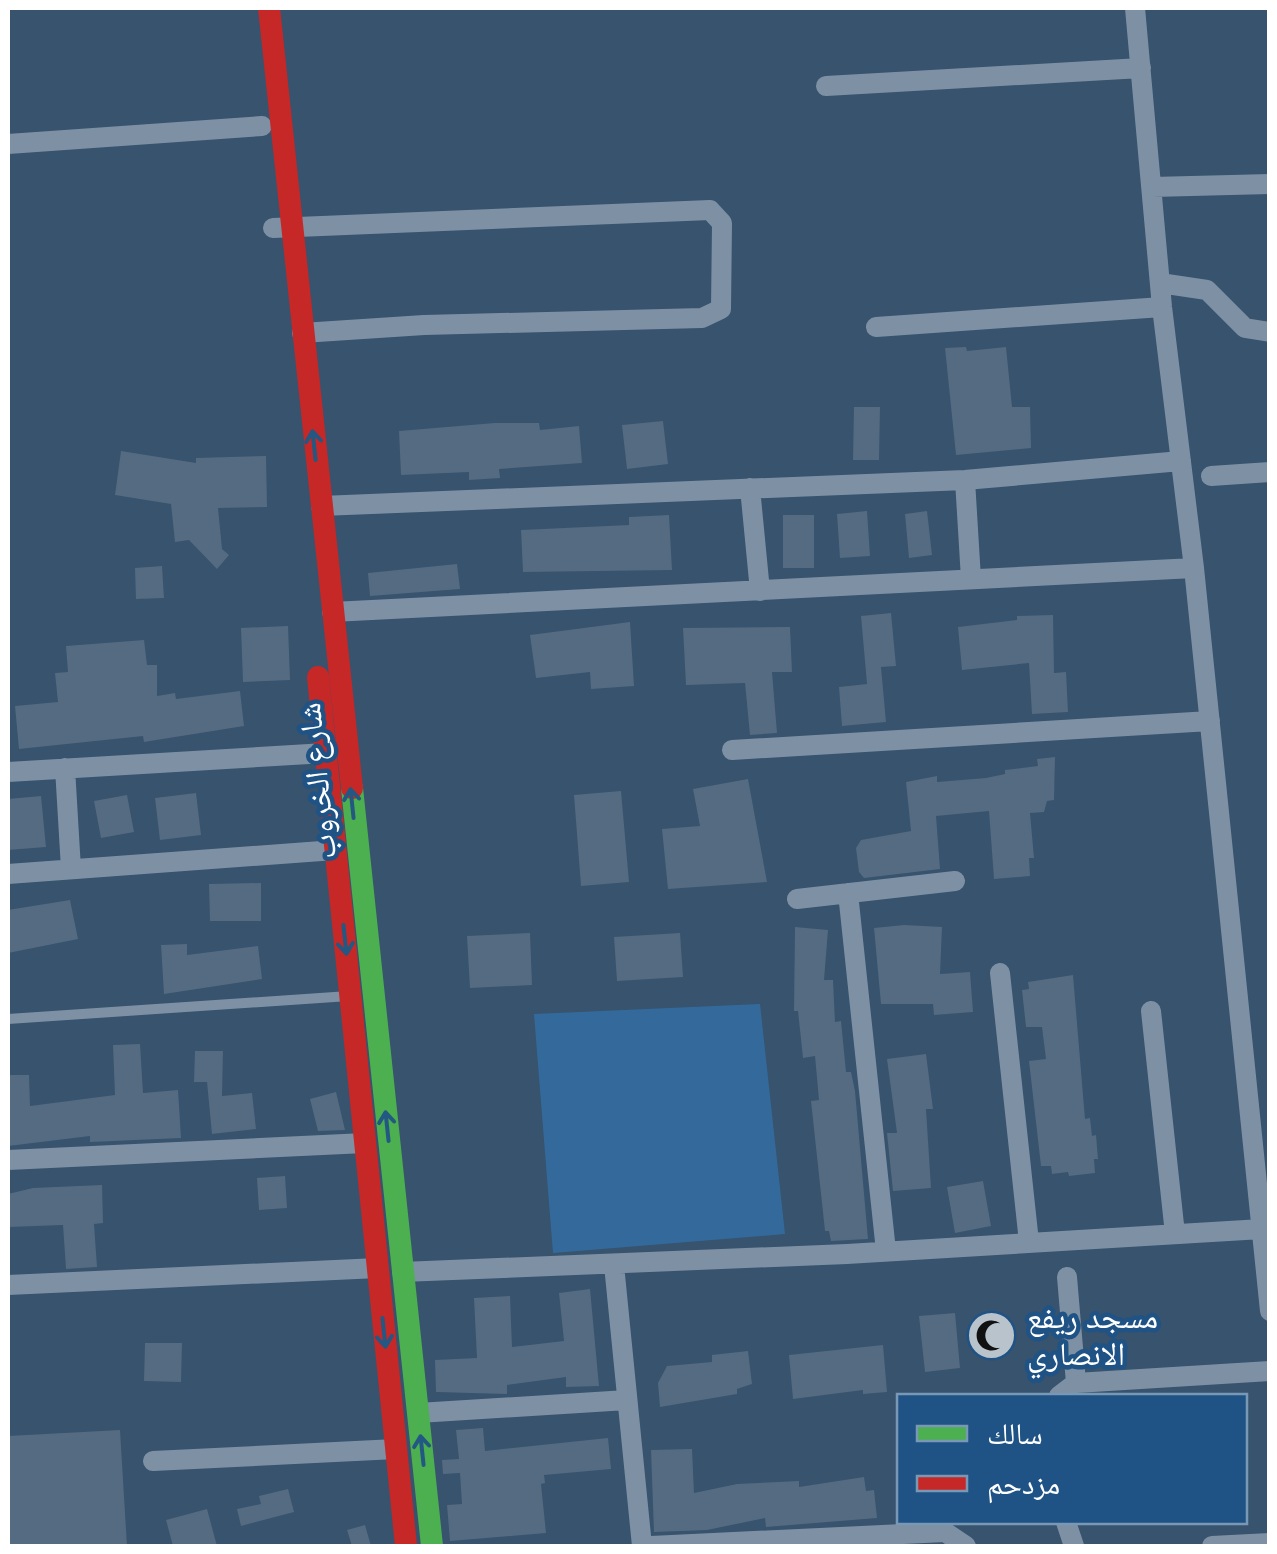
<svg xmlns="http://www.w3.org/2000/svg" width="1277" height="1554" font-family="Roboto,'Noto Naskh Arabic',sans-serif">
	<style>
		.green { fill: #346a9b }
		.building { fill: #556b81 }
		.lines { fill: none; stroke-linecap: round; stroke-linejoin: round }
		.lane { stroke: #7e91a4; stroke-width: 10 }
		.street { stroke: #7e91a4; stroke-width: 20 }
		.fast { stroke: #4caf50; stroke-width: 22 }
		.jam { stroke: #c62828; stroke-width: 22 }
		.oneway { stroke: #225882 }
		.labels { text-anchor: middle; stroke-width: 9; stroke-linejoin: round; paint-order: stroke }
		.street-label { font-size: 32px; fill: #fff; stroke: #205385 }
		.poi-label { font-size: 32px; fill: #fff; stroke: #205385; text-anchor: start }
	</style>
	<rect width="100%" height="100%" fill="#37536e"/>
	<!-- green -->
	<path class="green" d="M760,1004L785,1234L553,1253L534,1014Z"/>
	<!-- building -->
	<path class="building" d="M966,347L967,351L1006,347L1012,407H1030L1031,448L956,455L945,348Z
		M854,407H880L879,460H853Z
		M663,421L668,464L627,469L622,425Z
		M495,423H539L540,430L579,426L582,463L499,469L500,478L469,480V472L401,475L399,431Z
		M121,451L196,463V458L266,456L267,507L218,508L222,549L229,555L217,569L189,540L175,542L171,504L115,495Z
		M867,511L870,556L840,558L837,514Z
		M927,511L932,555L909,558L905,514Z
		M669,515L672,570L523,572L521,530L629,525V517Z
		M783,515H814V568H783Z
		M457,564L460,589L370,596L368,573Z
		M162,566L164,598L136,599L135,568Z
		M891,613L896,666L881,667L886,722L842,726L839,687L867,684L861,616Z
		M1053,615L1054,673L1066,672L1068,712L1032,714L1029,663L962,670L958,627L1017,620V616Z
		M630,622L634,686L591,689L590,672L536,678L530,635Z
		M288,626L290,680L243,682L241,628Z
		M790,627L792,672H772L777,733L750,735L745,683L686,685L683,628Z
		M144,640L147,665H157V696L175,693L176,699L240,691L244,726L144,742L143,736L19,749L15,706L58,702L55,673L68,672L66,646Z
		M1055,757L1054,800L1047,801L1044,812L1030,813L1034,858H1029L1030,876L994,879L989,811L936,816L940,869L864,878L859,872L856,848L861,840L911,831L906,782L937,776V782L986,778L1005,774V770L1038,766L1037,759Z
		M748,779L767,882L668,889L662,829L700,826L693,789Z
		M621,791L629,882L581,886L574,795Z
		M196,793L201,835L160,840L155,798Z
		M127,795L134,832L101,838L94,801Z
		M41,796L46,847L8,850V799Z
		M261,883V921H210L209,884Z
		M70,900L78,939L8,953V910Z
		M904,925L942,927L940,974L970,972L973,1012L934,1015L933,1004H881L874,928Z
		M795,927L828,930L824,980H833L835,1022L841,1021L846,1072H851L855,1091L868,1239L831,1241L829,1231H825L811,1101L819,1100L815,1056L803,1058L798,1011H794Z
		M530,933L532,985L470,988L467,936Z
		M680,933L683,977L617,981L614,937Z
		M187,944V955L258,946L262,979L164,994L161,945Z
		M1073,975L1085,1119L1090,1118L1092,1136L1096,1135L1098,1159H1094L1095,1173L1069,1176L1068,1172L1052,1174L1051,1166H1041L1029,1061L1046,1059L1042,1027H1026L1022,990L1029,989L1028,982Z
		M140,1044L143,1093L178,1090L181,1138L90,1142V1136L8,1146V1075H29L30,1106L115,1095L113,1045Z
		M195,1051H223L222,1096L252,1093L256,1129L212,1134L207,1082H194Z
		M926,1054L933,1109H926L931,1188L893,1191L887,1133H897L887,1059Z
		M336,1092L345,1130L318,1131L310,1099Z
		M285,1176L287,1208L259,1210L257,1178Z
		M983,1181L991,1226L955,1233L947,1187Z
		M102,1185L103,1223L94,1224L97,1267L66,1269L63,1225L8,1227V1194L33,1188Z
		M590,1289L599,1386L566,1387V1377L507,1385V1394L436,1392L435,1360L477,1358L474,1298L510,1296L512,1347L564,1341L559,1293Z
		M955,1313L960,1368L925,1372L919,1316Z
		M145,1343H182L181,1382L144,1381Z
		M883,1345L887,1392L863,1394V1390L793,1399L789,1355Z
		M748,1351L752,1384L737,1389V1394L660,1407L658,1383L667,1366L712,1362V1355Z
		M483,1428L485,1451L608,1438L611,1469L544,1475L545,1483L541,1484L546,1533L450,1541L447,1505L462,1504L460,1473L443,1474L442,1460L459,1459L456,1430Z
		M120,1430L127,1546H8V1436Z
		M692,1449L694,1493L737,1484L799,1481V1487L864,1477L866,1491L874,1490L877,1518L766,1527L765,1518L707,1530L654,1532L651,1450Z
		M288,1489L294,1512L241,1526L237,1509L261,1504L259,1496Z
		M207,1509L217,1546H173L166,1520Z
		M365,1525L371,1546H352L347,1530Z"/>
	<g class="lines">
		<!-- lane -->
		<path class="lane" d="M8,1019L349,996"/>
		<!-- street -->
		<path class="street" d="M1135,8L1162,307L1194,568L1270,1311
			M826,86L1141,68
			M8,144L262,126
			M1152,187L1270,184
			M273,228L710,210L722,223L721,309L702,318L424,325L302,333
			M1160,283L1207,290L1245,328L1270,332
			M876,327L1162,307
			M1211,476L1270,472
			M965,480L971,579
			M750,488L760,591
			M321,506L965,480L1181,461
			M332,612L1194,568
			M732,750L1210,721
			M65,768L71,869
			M8,772L326,753
			M8,874L335,850
			M848,893L886,1251
			M797,899L955,881
			M1000,973L1029,1242
			M1151,1011L1175,1234
			M8,1160L365,1143
			M614,1265L642,1546
			M402,1272L847,1254L1262,1229
			M1067,1277L1076,1383
			M8,1285L378,1268
			M1059,1396L1076,1383L1270,1371
			M418,1413L627,1400
			M153,1461L396,1449
			M1066,1522L1074,1546
			M651,1546L945,1532L966,1546
			M1212,1546L1270,1543"/>
		<!-- fast -->
		<path class="fast" d="M352,788L432,1546"/>
		<!-- jam -->
		<path class="jam" d="M269,8L352,788
			M318,677L406,1546"/>
	</g>
	<!-- one-way arrows -->
	<defs><path id="oneway-shaft" d="M-6 0H5M1.5-3L5.5 0L1.5 3" fill="none" stroke-width="1.6" stroke-linecap="round" stroke-linejoin="round" transform="scale(2.5)"/></defs>
	<g class="oneway">
		<use href="#oneway-shaft" transform="translate(314 445) rotate(-96)"/>
		<use href="#oneway-shaft" transform="translate(352 803) rotate(-96)"/>
		<use href="#oneway-shaft" transform="translate(345 940) rotate(84)"/>
		<use href="#oneway-shaft" transform="translate(387 1126) rotate(-96)"/>
		<use href="#oneway-shaft" transform="translate(384 1333) rotate(84)"/>
		<use href="#oneway-shaft" transform="translate(422 1450) rotate(-96)"/>
	</g>
	<!-- icons -->
	<defs>
		<symbol id="mosque-disc" viewBox="-11 -11 22 22"><circle r="9.5" fill="#b9c3cc" stroke="#205385"/><path d="M3.5-4.9A6 6 0 1 0 3.5 4.9A5 5 0 1 1 3.5-4.9Z" fill="#111"/></symbol>
	</defs>
	<g fill-rule="evenodd">
		<use href="#mosque-disc" x="964" y="1308" width="55" height="55"/>
	</g>
	<g class="labels">
		<!-- street labels -->
		<g class="street-label">
			<text transform="translate(317 781) rotate(-96)" y="11">شارع الخروب</text>
		</g>
		<!-- poi labels -->
		<g class="poi-label">
			<text x="1027" y="1328">مسجد ريفع<tspan x="1027" dy="37">الانصاري</tspan></text>
		</g>
	</g>
	<!-- border -->
	<rect width="1277" height="1554" fill="none" stroke="#ffffff" stroke-width="20"/>
	<!-- legend -->
	<rect x="897" y="1394" width="350" height="130" fill="#205385" stroke="#7998b6" stroke-width="2.5"/>
	<rect x="917" y="1426" width="50" height="15" fill="#4caf50" stroke="#7998b6" stroke-width="2.5"/>
	<text x="987" y="1444" font-size="30" fill="#ffffff">سالك</text>
	<rect x="917" y="1476" width="50" height="15" fill="#c62828" stroke="#7998b6" stroke-width="2.5"/>
	<text x="987" y="1494" font-size="30" fill="#ffffff">مزدحم</text>
</svg>
